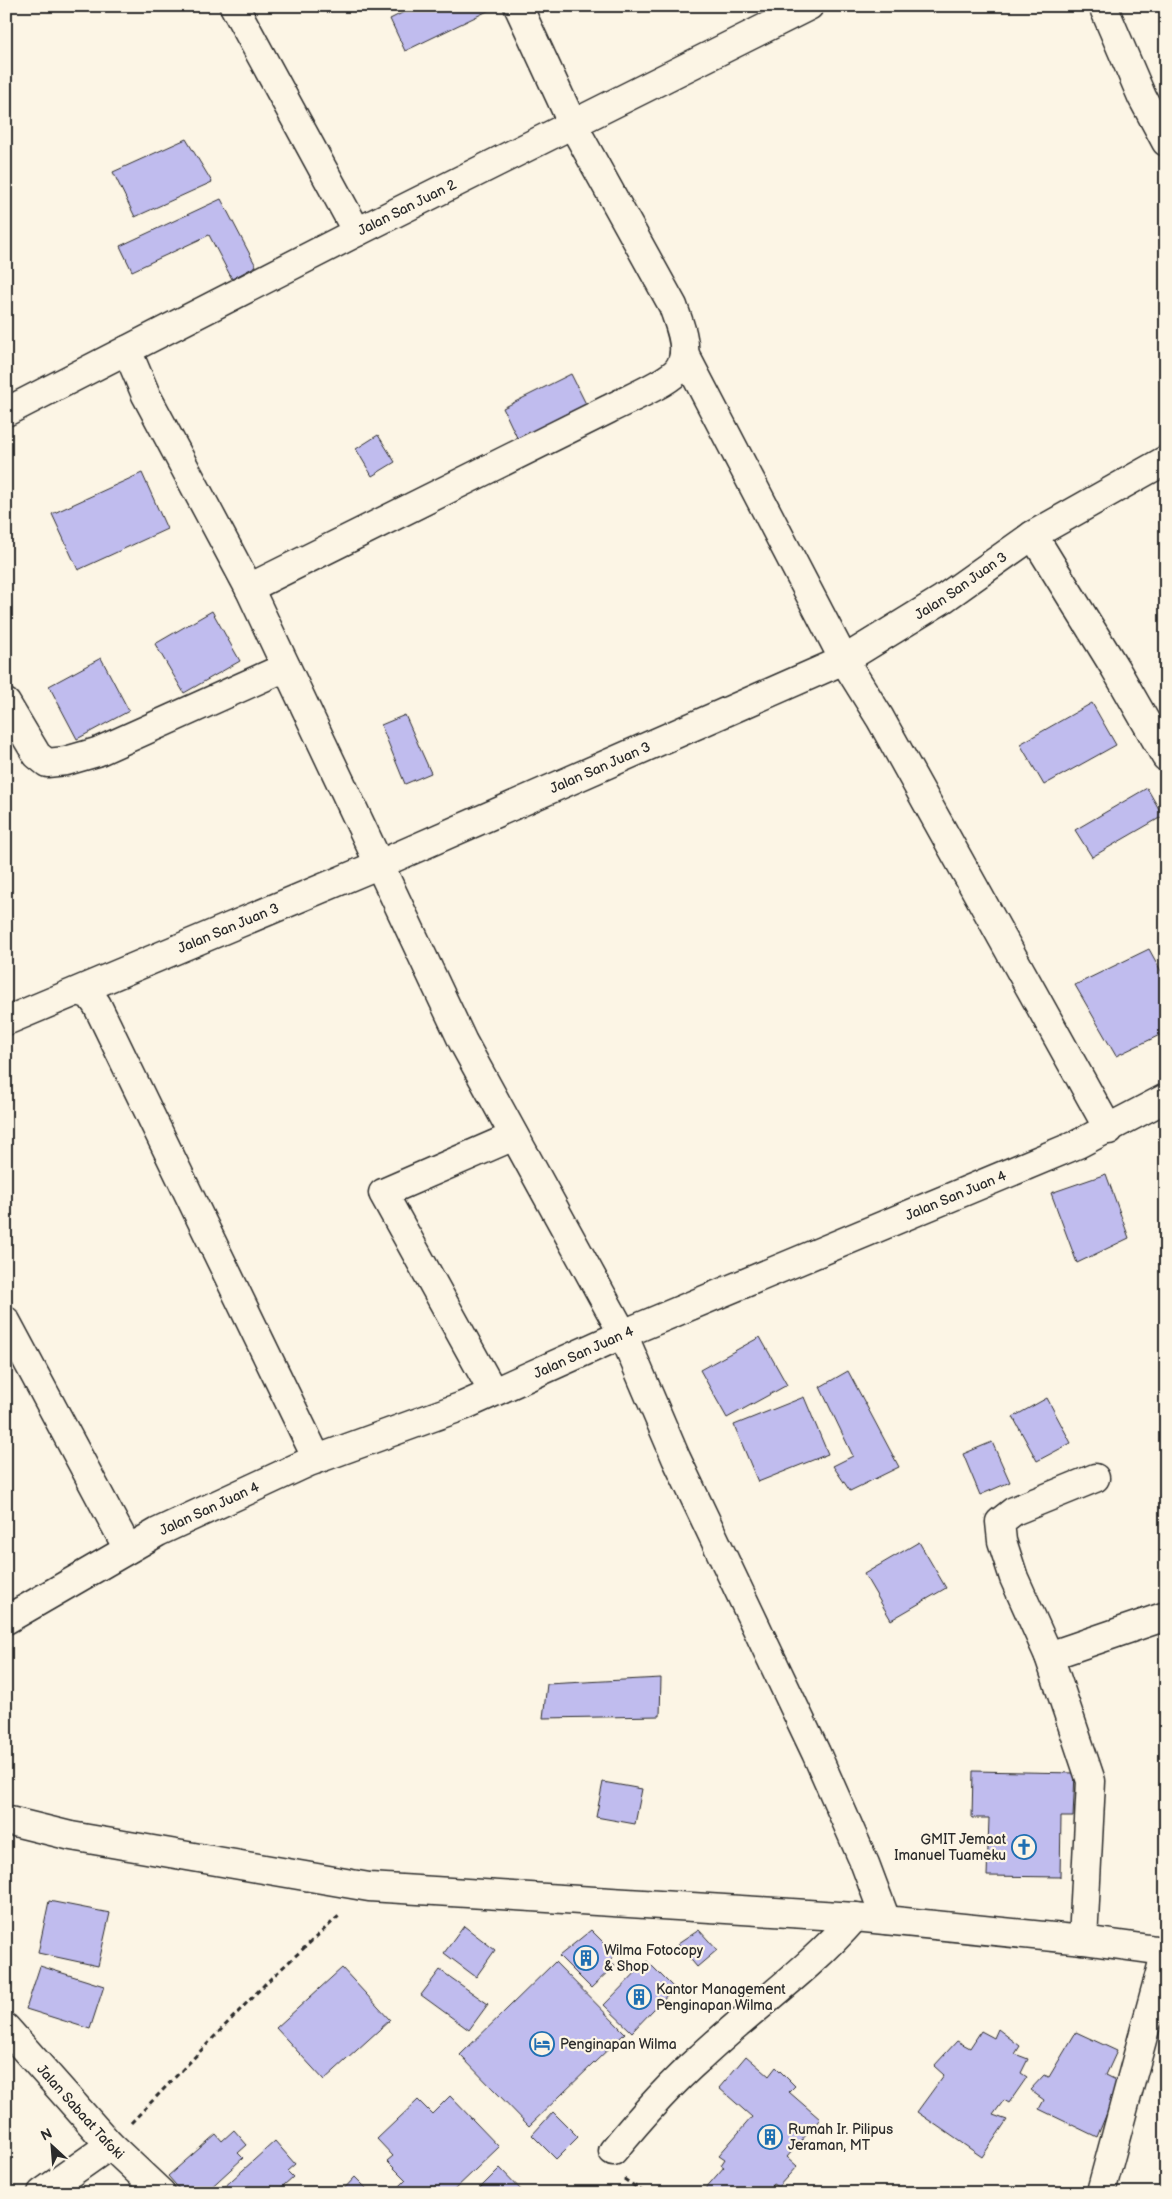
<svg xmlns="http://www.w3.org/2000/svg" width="1172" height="2199" font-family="'Balsamiq Sans',sans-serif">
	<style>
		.building { fill: #c0bcee; stroke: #2b2b2b }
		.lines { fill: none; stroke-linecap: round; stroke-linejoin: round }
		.street-casing { stroke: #2b2b2b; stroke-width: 31 }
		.path { stroke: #2b2b2b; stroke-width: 3; stroke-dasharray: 5 4; stroke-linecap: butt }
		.street { stroke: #fcf5e5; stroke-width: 28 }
		.labels { text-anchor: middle; stroke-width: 4.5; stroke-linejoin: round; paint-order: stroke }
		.street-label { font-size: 14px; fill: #2b2b2b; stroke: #fcf5e5 }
		.poi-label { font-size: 14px; fill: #2b2b2b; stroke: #fcf5e5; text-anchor: start }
	</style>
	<rect width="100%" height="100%" fill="#fcf5e5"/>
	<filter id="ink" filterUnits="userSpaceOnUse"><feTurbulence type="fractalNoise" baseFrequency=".02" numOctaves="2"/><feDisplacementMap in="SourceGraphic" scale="10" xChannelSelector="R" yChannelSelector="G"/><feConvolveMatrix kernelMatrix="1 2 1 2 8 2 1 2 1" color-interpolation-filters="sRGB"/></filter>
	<g filter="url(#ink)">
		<!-- building -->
		<path class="building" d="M416,6H498L405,51L390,19Z
			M186,139L212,182L135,217L113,172Z
			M221,199L256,266L232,279L209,235L132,271L120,246Z
			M571,374L589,410L520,444L503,408Z
			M378,435L395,462L372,476L356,449Z
			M142,473L167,529L78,570L52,514Z
			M212,611L240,661L184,693L155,644Z
			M101,658L129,711L77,739L49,686Z
			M1092,703L1116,745L1044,785L1020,744Z
			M405,715L431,773L405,784L381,725Z
			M1147,788L1163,816L1092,857L1075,830Z
			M1149,949L1166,980V1032L1116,1056L1075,985Z
			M1106,1174L1129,1238L1077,1263L1051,1193Z
			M760,1337L787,1385L727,1418L700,1370Z
			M848,1371L899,1467L850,1491L833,1466L853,1456L820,1387Z
			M804,1397L828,1454L758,1482L734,1425Z
			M1047,1398L1071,1443L1037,1461L1013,1417Z
			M992,1442L1010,1482L980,1495L963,1454Z
			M919,1542L946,1588L891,1620L864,1574Z
			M661,1678L660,1716L543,1718L547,1684Z
			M973,1771L1075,1773L1073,1817H1061L1060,1877L987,1876L989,1818H972Z
			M603,1782L642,1789L635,1824L596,1817Z
			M49,1901L110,1913L98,1966L38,1953Z
			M464,1926L495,1950L476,1977L444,1953Z
			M591,1930L615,1954L610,1960L615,1965L591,1988L559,1956Z
			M699,1930L717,1950L697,1967L678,1944Z
			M647,1961L674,1988L632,2032L604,2005Z
			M555,1962L625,2033L529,2126L460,2055Z
			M40,1966L104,1986L90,2029L26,2009Z
			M342,1968L390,2020L324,2080L276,2028Z
			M440,1970L488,2004L469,2030L421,1995Z
			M998,2029L1020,2046L1015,2054L1028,2059L1021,2073L1027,2077L1009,2103L1004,2100L993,2115L1007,2120L982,2157L917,2112L944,2075L934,2066L957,2041L970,2048L981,2031L994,2038Z
			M1076,2032L1117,2051L1106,2075L1120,2082L1097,2137L1039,2109L1044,2100L1030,2090L1044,2075L1049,2077Z
			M746,2056L769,2076L776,2067L795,2086L789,2092L820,2119L787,2157L797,2166L778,2187L773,2184L764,2193H707L704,2190L724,2167L721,2165L725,2159L719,2155L752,2117L719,2088Z
			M450,2096L499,2147L451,2193H393L406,2180L387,2161L393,2156L377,2139L418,2100L432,2114Z
			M553,2112L578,2137L556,2159L532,2135Z
			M234,2130L247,2145L238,2153L243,2158L205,2193H183L168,2176L216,2134L222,2141Z
			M275,2141L295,2164L287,2171L293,2177L275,2193H224L221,2190Z
			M500,2168L524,2193H475Z
			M355,2177L371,2193H340Z"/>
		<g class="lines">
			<defs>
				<g id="street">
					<path d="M234,6L357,232"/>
					<path d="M1103,6L1142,97L1166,142"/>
					<path d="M127,350L146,395L249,588L463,1042L623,1334L676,1458L816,1753L865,1864L886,1920"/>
					<path d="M684,353L844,660L880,718L1109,1130"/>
					<path id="s1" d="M6,412L357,232L809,6"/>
					<path d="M1033,535L1115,668L1166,757"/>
					<path d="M249,588L609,409C626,400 663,385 676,372C680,368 683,360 684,355C686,339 678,321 673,306L573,125L518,6"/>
					<path d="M6,703L37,755L47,763L66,761L97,752L286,667"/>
					<path d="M79,991L90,995L97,1005L317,1459"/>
					<path id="s2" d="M6,1021L380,864L844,660L943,599L1033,535L1166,460"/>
					<path d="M6,1321L128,1549"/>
					<path d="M493,1392L383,1193L514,1136"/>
					<path id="s3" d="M6,1620L158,1532L309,1462L463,1406L623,1334L1078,1144L1166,1098"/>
					<path d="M1049,1656L1166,1616"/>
					<path d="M6,1820L71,1836L369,1887L855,1917L1083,1940L1164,1951"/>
					<path d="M1083,1940L1091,1781L1049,1656L1014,1578L1002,1541L1000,1522L1014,1511L1095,1478"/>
					<path id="s4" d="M6,2028L110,2145L161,2193"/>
					<path d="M613,2151C640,2118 669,2085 701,2057C752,2009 809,1970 855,1917"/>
					<path d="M1102,2188L1166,1951"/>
					<path d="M42,2193L110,2145"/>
				</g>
			</defs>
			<!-- street casing -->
			<use href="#street" class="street-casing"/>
			<!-- path -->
			<path class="path" d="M131,2123L267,1982L341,1914
				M624,2179L645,2193"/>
			<!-- street -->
			<use href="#street" class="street"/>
		</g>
	</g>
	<!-- icons -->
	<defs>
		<symbol id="church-ring" viewBox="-11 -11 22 22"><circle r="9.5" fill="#fcf5e5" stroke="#1f6fb2" stroke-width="1.5"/><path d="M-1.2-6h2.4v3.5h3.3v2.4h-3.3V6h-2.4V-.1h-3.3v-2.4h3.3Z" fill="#1f6fb2"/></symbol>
		<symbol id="building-ring" viewBox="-11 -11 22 22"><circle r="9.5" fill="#fcf5e5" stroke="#1f6fb2" stroke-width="1.5"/><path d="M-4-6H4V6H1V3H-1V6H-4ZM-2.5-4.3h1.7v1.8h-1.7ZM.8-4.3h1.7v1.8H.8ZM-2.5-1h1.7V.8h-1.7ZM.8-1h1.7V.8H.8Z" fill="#1f6fb2"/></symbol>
		<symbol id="hotel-ring" viewBox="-11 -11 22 22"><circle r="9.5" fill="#fcf5e5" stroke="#1f6fb2" stroke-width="1.5"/><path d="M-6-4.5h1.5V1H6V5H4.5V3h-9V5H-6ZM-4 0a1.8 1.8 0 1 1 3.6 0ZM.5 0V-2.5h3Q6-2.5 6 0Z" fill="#1f6fb2"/></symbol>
	</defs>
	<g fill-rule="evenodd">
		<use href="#church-ring" x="1010" y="1833" width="28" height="28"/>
		<use href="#building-ring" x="572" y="1944" width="28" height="28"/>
		<use href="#building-ring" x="625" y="1983" width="28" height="28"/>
		<use href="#hotel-ring" x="528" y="2030" width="28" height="28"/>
		<use href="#building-ring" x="756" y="2123" width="28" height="28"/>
	</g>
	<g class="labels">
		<!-- street labels -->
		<g class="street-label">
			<text dy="5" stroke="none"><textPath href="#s1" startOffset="450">Jalan San Juan 2</textPath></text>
			<text dy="5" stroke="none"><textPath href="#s2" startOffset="1051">Jalan San Juan 3</textPath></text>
			<text dy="5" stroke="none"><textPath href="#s2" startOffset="646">Jalan San Juan 3</textPath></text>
			<text dy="5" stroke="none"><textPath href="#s2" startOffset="241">Jalan San Juan 3</textPath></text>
			<text dy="5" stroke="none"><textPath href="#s3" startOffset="1042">Jalan San Juan 4</textPath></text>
			<text dy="5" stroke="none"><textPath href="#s3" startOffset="638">Jalan San Juan 4</textPath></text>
			<text dy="5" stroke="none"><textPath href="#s3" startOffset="232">Jalan San Juan 4</textPath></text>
			<text dy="5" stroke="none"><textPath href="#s4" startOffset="112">Jalan Sabaat Tafoki</textPath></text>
		</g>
		<!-- poi labels -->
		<g class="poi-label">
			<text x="1006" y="1844" text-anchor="end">GMIT Jemaat<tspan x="1006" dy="16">Imanuel Tuameku</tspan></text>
			<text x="604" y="1955">Wilma Fotocopy<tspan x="604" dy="16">&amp; Shop</tspan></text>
			<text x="656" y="1994">Kantor Management<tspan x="656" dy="16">Penginapan Wilma</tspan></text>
			<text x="560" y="2049">Penginapan Wilma</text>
			<text x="788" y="2134">Rumah Ir. Pilipus<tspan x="788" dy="16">Jeraman, MT</tspan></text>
		</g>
	</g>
	<!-- margin -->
	<rect width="1172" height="2199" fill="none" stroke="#fcf5e5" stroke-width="25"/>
	<rect x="12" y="12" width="1147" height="2174" fill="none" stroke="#2b2b2b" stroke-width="2" filter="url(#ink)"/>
	<!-- north arrow -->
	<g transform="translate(52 2146) rotate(334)" stroke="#fcf5e5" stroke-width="4" paint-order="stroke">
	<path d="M0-4L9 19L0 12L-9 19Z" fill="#2b2b2b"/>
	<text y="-8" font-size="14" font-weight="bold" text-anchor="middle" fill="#2b2b2b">N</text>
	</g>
</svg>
